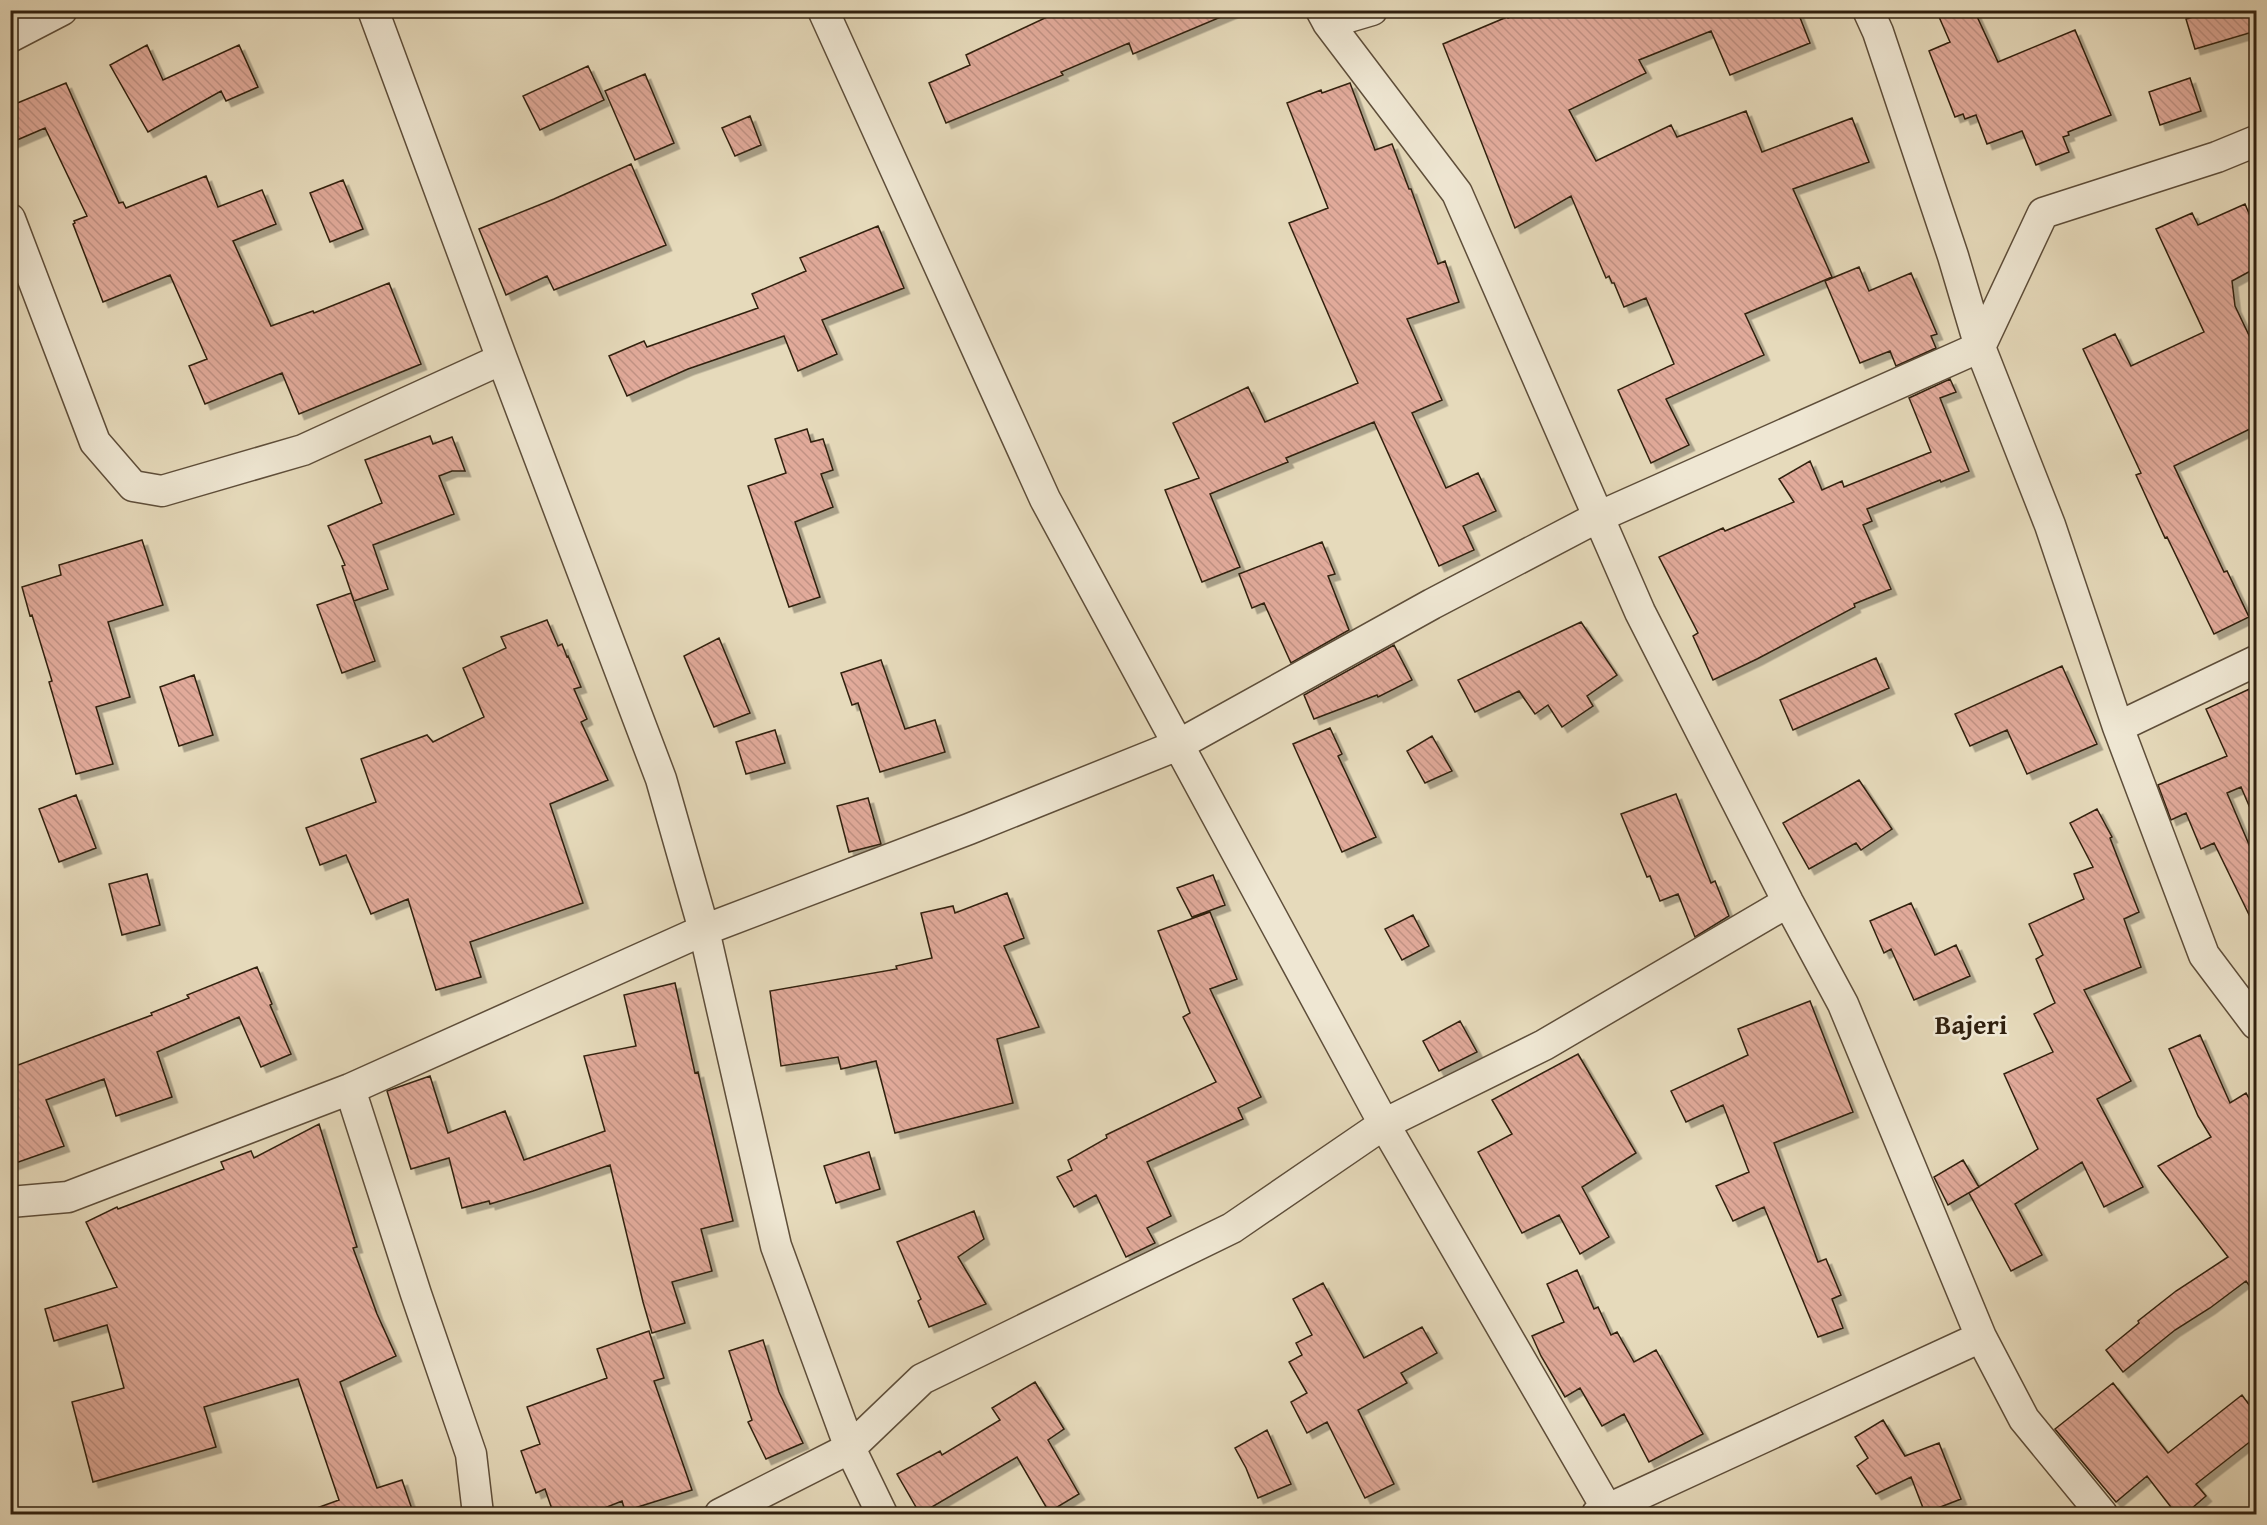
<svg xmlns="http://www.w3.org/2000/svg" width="2267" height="1525" font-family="'Gentium Book Plus',serif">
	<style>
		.building { fill: url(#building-back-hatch); stroke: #30200f; stroke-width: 1.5; filter: url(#shadow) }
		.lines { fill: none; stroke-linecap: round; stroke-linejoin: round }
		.minor-casing { stroke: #5e4e3a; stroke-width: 33 }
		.minor { stroke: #efe7d3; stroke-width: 30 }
		.labels { text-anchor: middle; stroke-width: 5; stroke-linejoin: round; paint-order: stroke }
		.district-label { font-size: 27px; font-weight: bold; fill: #30200f; stroke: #efe7d3 }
	</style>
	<defs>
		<pattern id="building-back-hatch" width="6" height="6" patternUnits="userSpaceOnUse" patternTransform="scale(1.5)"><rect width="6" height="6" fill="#e1aa9a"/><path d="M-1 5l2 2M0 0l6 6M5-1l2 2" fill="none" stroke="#c19284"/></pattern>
		<filter id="shadow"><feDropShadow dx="5.5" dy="5.5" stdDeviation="0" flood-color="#0004"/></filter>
	</defs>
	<rect width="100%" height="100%" fill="#e6dabb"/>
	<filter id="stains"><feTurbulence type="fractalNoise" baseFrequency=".00333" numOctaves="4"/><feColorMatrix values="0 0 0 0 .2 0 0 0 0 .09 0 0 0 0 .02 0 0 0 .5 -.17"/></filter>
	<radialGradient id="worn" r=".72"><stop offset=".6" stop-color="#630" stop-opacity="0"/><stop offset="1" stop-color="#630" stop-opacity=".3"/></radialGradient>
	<!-- building -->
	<path class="building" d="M1062,10H1235V11L1133,54L1129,43L1061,72L1063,75L946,123L929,83L970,65L966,55Z
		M1528,10H1797L1810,43L1730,75L1711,31L1639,60L1646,73L1569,110L1596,161L1671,125L1677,137L1746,111L1762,152L1852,118L1869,162L1793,189L1832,277L1745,314L1764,355L1666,399L1689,445L1651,463L1618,390L1674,364L1646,298L1624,307L1614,283H1612L1609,276L1606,278L1571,196L1515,228L1443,44L1507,17L1508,18Z
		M1936,10H1974L1998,62L2075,30L2111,115L2068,132L2069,135L2063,137L2069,152L2036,165L2022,131L1987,144L1976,115L1965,119L1963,114L1955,117L1929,51L1950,42Z
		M2217,10H2256V31L2195,49L2186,19Z
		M147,45L163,80L239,45L258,87L226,101L221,91L148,132L110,65Z
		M588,66L604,100L540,130L523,96Z
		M645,74L674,143L635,160L605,91Z
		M2190,78L2201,111L2160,125L2149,92Z
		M66,83L119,203L123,202L126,208L206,176L218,207L262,190L276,224L233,241L271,326L313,311L314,313L389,283L421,364L299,414L282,373L205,404L189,366L207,359L170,275L103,302L73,224L75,223L74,221L87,216L45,128L10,143V106Z
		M1350,83L1375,150L1392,144L1409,189H1411L1438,264L1445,261L1459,302L1407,319L1442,400L1412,413L1446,488L1478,473L1496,511L1463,526L1474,550L1439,566L1374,422L1286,458L1288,462L1210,494L1240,567L1202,582L1165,490L1199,478L1173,423L1248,387L1265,422L1358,383L1289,223L1328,208L1287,103L1321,90L1322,93Z
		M750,116L761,145L735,156L722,128Z
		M631,164L666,245L554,290L547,276L506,295L479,229L554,199Z
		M343,180L363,229L330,242L310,193Z
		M2245,204L2256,230V268L2232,281L2235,306L2256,350V426L2174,466L2224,572L2227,571L2249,617L2214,634L2167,537L2165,538L2136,475L2141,473L2083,349L2115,334L2131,366L2204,332L2156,229L2192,213L2198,225Z
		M878,226L904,288L822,320L837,354L798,371L784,336L688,369L627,396L609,356L644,341L647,347L758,308L752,294L806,271L800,258Z
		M1859,267L1869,291L1911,273L1937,334L1931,336L1936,348L1896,366L1890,351L1860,363L1825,281Z
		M1950,379L1956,392L1940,398L1969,471L1941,482L1940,480L1867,509L1872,521L1863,525L1891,589L1854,604L1855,607L1757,659L1713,680L1693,636L1698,633L1659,557L1723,528L1725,531L1794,502L1779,479L1810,461L1822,490L1842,481L1844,487L1931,452L1909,398Z
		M807,429L811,442L823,439L833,470L821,474L833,507L795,522L820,597L789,607L748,486L786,473L775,439Z
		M430,436L433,444L452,437L465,471H452L439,476L454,514L373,545L388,589L354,601L342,566L345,565L328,526L382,503L365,460Z
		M142,540L163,605L108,622L130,697L96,707L113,764L76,774L49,682L52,681L32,615L30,616L22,587L61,575L59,565Z
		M1322,542L1335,574L1328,576L1349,630L1291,663L1264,603L1252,608L1239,574Z
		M351,593L375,661L342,673L317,605Z
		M547,620L558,646L562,644L567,657L568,656L581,687L574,689L587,719L581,722L608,780L550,804L583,903L470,942L481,977L436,990L408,899L371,914L346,855L320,865L306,828L376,802L361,759L427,735L433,742L484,717L463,668L506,648L501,637Z
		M1581,622L1617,675L1587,696L1593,706L1562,727L1548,705L1535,714L1519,691L1475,712L1458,680Z
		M719,638L750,713L714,727L684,656Z
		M1394,645L1412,680L1378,697L1377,695L1314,719L1304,695Z
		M1876,658L1889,688L1793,730L1780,700Z
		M881,660L905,729L935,720L945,752L880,772L858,703L852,705L841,673Z
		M2062,666L2097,744L2027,774L2007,730L1970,746L1955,714Z
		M194,675L213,735L179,746L160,687Z
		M2256,686V822L2241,787L2227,793L2256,861V929L2214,843L2201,849L2186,813L2171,820L2158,785L2227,756L2206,709Z
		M1330,728L1342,754L1338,756L1376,837L1342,852L1293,744Z
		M775,730L785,763L746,774L736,742Z
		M1432,736L1452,771L1425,783L1407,751Z
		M1859,780L1892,829L1861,850L1856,843L1809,869L1783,823Z
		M1676,794L1711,883L1715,881L1729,916L1695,937L1678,894L1660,901L1650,876L1647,877L1621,814Z
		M76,795L96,848L59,862L39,809Z
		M868,798L881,844L849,852L837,806Z
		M2097,809L2112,837L2110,838L2139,912L2124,919L2141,967L2084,990L2131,1081L2097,1099L2143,1187L2104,1207L2082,1162L2015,1204L2042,1255L2011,1271L1969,1193L2038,1149L2004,1074L2053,1052L2034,1014L2055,1003L2036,959L2043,955L2029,924L2084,899L2074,874L2093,867L2070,823Z
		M147,874L160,925L122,935L109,884Z
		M1213,875L1225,905L1192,917L1177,888Z
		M1007,893L1024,938L1004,946L1039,1027L997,1039L1013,1103L895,1133L876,1061L841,1069L838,1057L781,1066L770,991L897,969L896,966L932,958L921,913L953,906L955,913Z
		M1911,903L1935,955L1956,945L1970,976L1914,1000L1891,949L1884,953L1870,921Z
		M1210,912L1237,979L1210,989L1261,1097L1238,1108L1243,1119L1147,1162L1171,1216L1147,1228L1155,1243L1126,1257L1096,1195L1074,1207L1057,1177L1072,1170L1068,1160L1107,1138L1106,1135L1216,1082L1183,1017L1190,1013L1158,931Z
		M1413,915L1429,946L1402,960L1385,929Z
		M257,967L272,1004L270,1005L291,1054L261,1067L239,1017L157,1052L172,1097L116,1116L104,1079L46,1100L64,1146L10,1165V1068L152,1015L151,1013L189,998L187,995Z
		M675,983L695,1073L698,1072L733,1221L701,1229L712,1271L672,1282L685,1323L652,1333L643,1302L610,1165L533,1191L490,1204L489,1201L462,1208L449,1158L411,1169L387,1091L430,1076L448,1133L505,1111L524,1160L605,1131L584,1056L636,1046L624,995Z
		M1810,1001L1853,1112L1774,1143L1818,1262L1826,1259L1841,1295L1832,1299L1843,1328L1818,1337L1764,1207L1733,1221L1716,1186L1749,1172L1723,1105L1686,1122L1671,1091L1748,1055L1738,1029Z
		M1460,1021L1477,1052L1439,1071L1423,1041Z
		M2200,1035L2230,1103L2246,1093L2256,1111V1295L2246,1281L2210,1308L2175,1330L2123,1372L2106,1350L2139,1323L2138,1321L2176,1291L2228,1257L2158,1166L2211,1137L2198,1116L2169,1049Z
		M1578,1054L1636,1153L1582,1187L1609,1237L1580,1254L1559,1215L1522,1233L1478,1152L1512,1134L1492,1100Z
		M319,1124L357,1247L353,1248L377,1314L396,1356L340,1382L377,1488L402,1480L414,1515H315L314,1509L339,1500L298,1379L204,1407L216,1447L93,1482L72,1402L124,1388L107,1325L54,1341L45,1309L117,1287L86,1222L117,1207L118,1209L224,1169L221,1162L251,1151L254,1158Z
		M869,1152L880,1189L836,1203L824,1166Z
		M1963,1160L1979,1187L1948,1205L1934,1177Z
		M974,1211L984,1239L958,1257L986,1304L929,1327L918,1301L921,1299L897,1242Z
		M1577,1270L1594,1309L1598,1307L1611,1335L1617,1332L1634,1362L1656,1350L1703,1434L1649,1462L1624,1414L1602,1426L1580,1388L1565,1397L1541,1356L1532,1336L1564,1322L1547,1284Z
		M1323,1283L1364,1358L1422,1327L1437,1353L1401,1373L1407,1383L1358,1410L1394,1484L1365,1498L1327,1422L1307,1433L1291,1402L1307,1393L1289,1362L1302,1355L1296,1343L1312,1335L1293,1299Z
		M649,1331L664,1378L654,1381L692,1490L625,1511L622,1501L587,1515H554L545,1489L536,1493L521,1451L540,1444L527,1407L607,1378L597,1349Z
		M763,1340L779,1392L803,1443L766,1459L748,1422L752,1420L729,1351Z
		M1035,1382L1064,1429L1048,1440L1079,1494L1049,1512L1017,1457L920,1514L897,1474L940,1451L942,1455L1000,1420L992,1408Z
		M2113,1383L2168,1453L2242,1395L2256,1414V1437L2196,1484L2206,1496L2184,1515H2177L2147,1476L2116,1502L2055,1429Z
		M1883,1420L1905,1456L1939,1443L1961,1499L1925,1513L1911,1477L1876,1494L1857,1466L1868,1458L1855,1437Z
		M1267,1430L1291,1484L1258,1498L1246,1468L1235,1448Z"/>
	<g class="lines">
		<defs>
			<path id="minor" d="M373,10L502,359L661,779L704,930L776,1246L850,1448L882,1514
				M823,10L1045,499L1384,1124L1610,1514
				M1321,10L1328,23L1457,193L1640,612L1788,902L1843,1004L1981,1337L2024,1419L2102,1514
				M1868,10L1878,32L1953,256L1980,347L2050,525L2118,727L2204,955L2256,1024
				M1328,23L1372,10
				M10,37L62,10
				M10,219L95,442L133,486L162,491L303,450L502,359
				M2118,727L2256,661
				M350,1089L416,1294L471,1454L478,1514
				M10,1202L68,1197L350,1089L704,930L969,829L1178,745L1432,604L1598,517L1980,347L2043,213L2217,157L2256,141
				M720,1514L850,1448L922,1379L1232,1228L1384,1124L1544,1045L1788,902
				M1597,1514L1981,1337"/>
		</defs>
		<!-- minor casing -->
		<use href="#minor" class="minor-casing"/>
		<!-- minor -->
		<use href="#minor" class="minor"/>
	</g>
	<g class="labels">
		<!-- district labels -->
		<g class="district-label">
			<text x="1971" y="1034">Bajeri</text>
		</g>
	</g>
	<!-- margin -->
	<rect width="2267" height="1525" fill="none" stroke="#e6dabb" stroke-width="36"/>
	<rect x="12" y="12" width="2243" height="1501" fill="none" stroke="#30200f" stroke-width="3"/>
	<rect x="18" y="18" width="2231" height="1489" fill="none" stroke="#30200f" stroke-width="1.5"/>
	<rect width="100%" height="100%" filter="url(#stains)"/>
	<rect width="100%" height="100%" fill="url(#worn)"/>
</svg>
